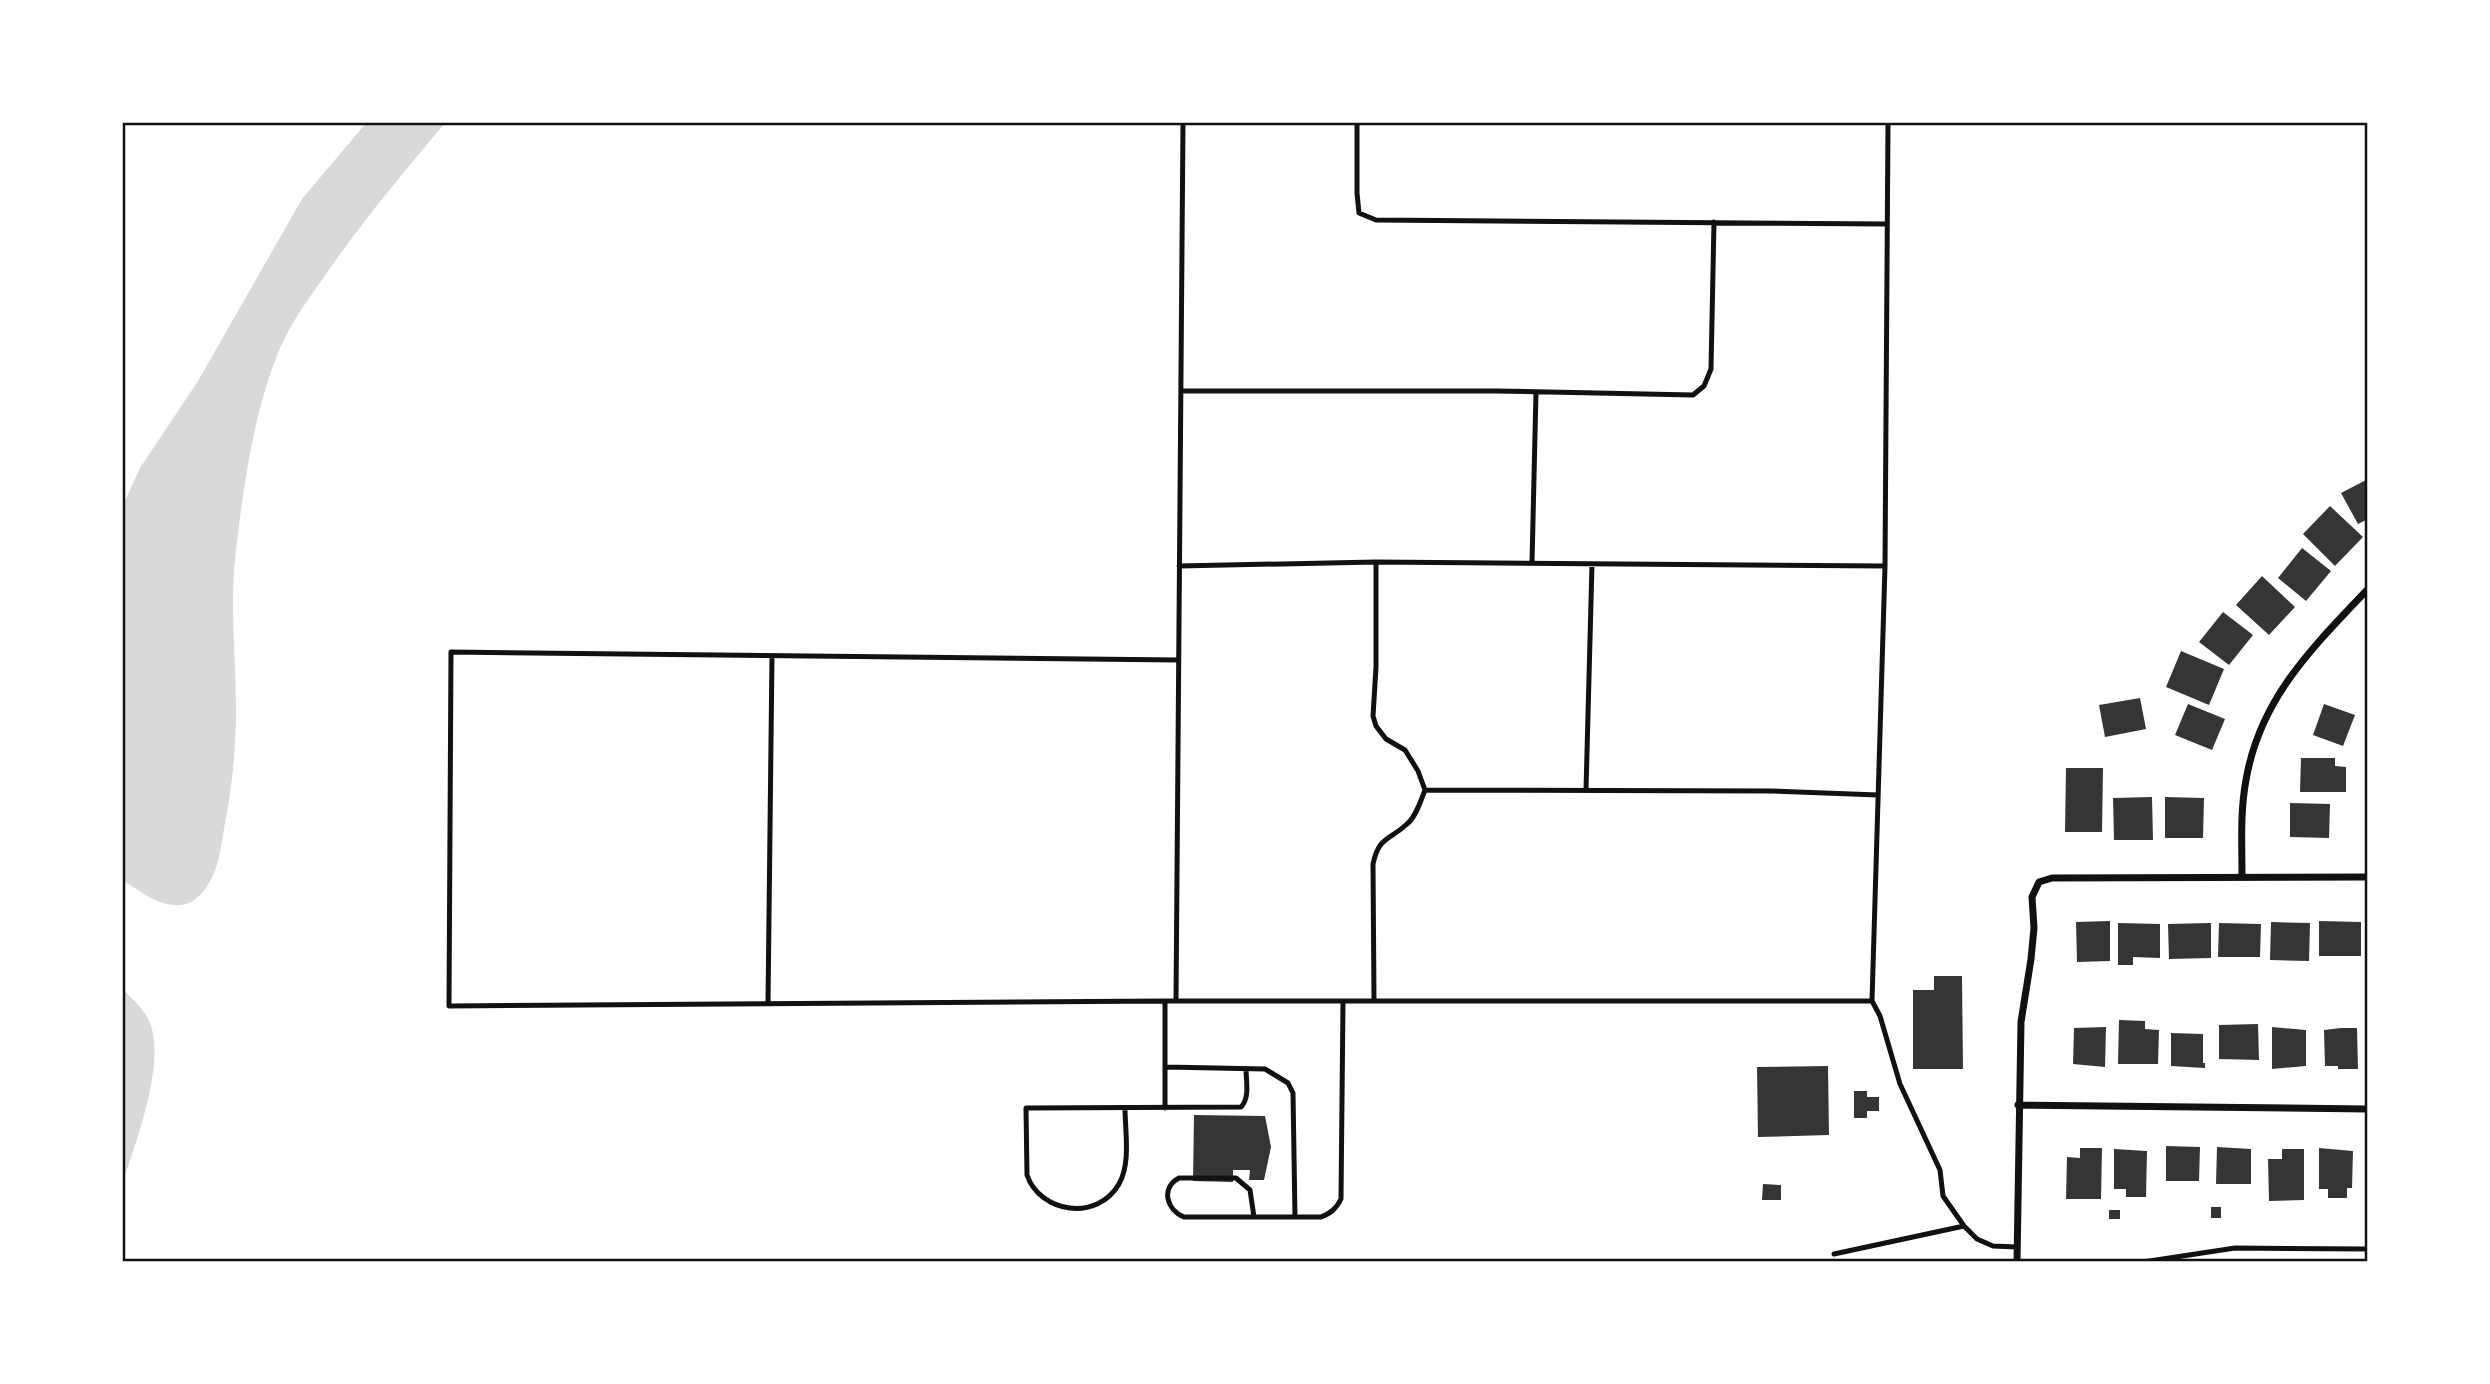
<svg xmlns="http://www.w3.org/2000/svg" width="2490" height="1384" font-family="Overpass,sans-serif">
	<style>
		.water { fill: #d9d9d9 }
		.building { fill: #353535 }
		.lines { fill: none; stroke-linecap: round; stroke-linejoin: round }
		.service { stroke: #111; stroke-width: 5 }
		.minor { stroke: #111; stroke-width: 7 }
		.neatline { fill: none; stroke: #111; stroke-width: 2.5 }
	</style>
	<rect width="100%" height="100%" fill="#fff"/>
	<!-- water -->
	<path class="water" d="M366,123H445C403,173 361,223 324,277C307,301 289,325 278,353C253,415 242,494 235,560C230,609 236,659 236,708C236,749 232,789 224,829C220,853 217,880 198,897C175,918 143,894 123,880V505L140,468L198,381L302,199Z
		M123,990C133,999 145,1010 150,1023C166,1063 136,1142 123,1182Z"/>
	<!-- building -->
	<path class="building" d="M2368,479V519L2358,524L2341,493Z
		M2330,506L2363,537L2335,566L2303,534Z
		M2302,548L2331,571L2306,601L2278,578Z
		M2262,576L2295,607L2269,635L2236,605Z
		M2223,612L2253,635L2229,665L2199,642Z
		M2181,651L2224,669L2209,705L2166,687Z
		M2140,698L2146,729L2105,737L2099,705Z
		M2188,704L2225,719L2212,750L2175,735Z
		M2324,704L2355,715L2343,746L2313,735Z
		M2301,758H2335V766L2346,767V792H2300Z
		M2066,768H2103L2102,832H2065Z
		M2152,797L2153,840H2114L2113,798Z
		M2165,797L2204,798L2203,838H2165Z
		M2290,803L2330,804L2329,838L2290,837Z
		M2110,921V961L2077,962L2076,922Z
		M2319,921L2361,922V956H2319Z
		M2271,922L2310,923L2309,961L2270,960Z
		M2118,923L2160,924V958L2133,957V965H2118Z
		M2211,923V958L2169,959L2168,924Z
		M2219,923L2261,924L2260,957H2218Z
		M1934,976H1962L1963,1069H1913V990H1934Z
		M2119,1020L2145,1021V1029L2159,1030L2158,1064H2118Z
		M2258,1024L2259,1060L2219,1059V1025Z
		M2106,1027L2105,1067L2073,1064L2074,1028Z
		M2272,1027L2306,1030V1066L2272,1069Z
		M2341,1028H2357L2358,1069H2338V1066H2325L2324,1030Z
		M2171,1033L2203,1034V1063H2205V1068L2171,1066Z
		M1828,1066L1829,1135L1758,1137L1757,1067Z
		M1854,1091H1867V1097H1879V1111H1867V1118H1854Z
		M1194,1115L1265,1116L1271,1147L1264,1180H1249L1250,1170H1233V1182L1193,1181Z
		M2166,1146L2200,1147L2199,1181H2166Z
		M2217,1147L2251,1149V1184H2216Z
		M2080,1148H2102L2101,1199H2066L2067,1157L2080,1158Z
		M2319,1148L2353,1151L2352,1188H2347V1198H2328V1189H2319Z
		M2114,1149L2147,1151L2146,1197H2126V1189H2114Z
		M2282,1149H2304V1200L2269,1201L2268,1159H2282Z
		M1763,1184L1781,1185V1200H1762Z
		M2211,1207H2221V1218H2211Z
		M2109,1210H2120V1219H2109Z"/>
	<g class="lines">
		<!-- service -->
		<path class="service" d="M1357,122V193L1359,213L1376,220L1887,224
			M1181,391H1496L1693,395L1704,386L1711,369L1714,222
			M1376,562V667L1373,716L1376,726L1386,739L1405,750L1418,771L1425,790
			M1532,563L1536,392
			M1179,566L1376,562L1885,566
			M1178,660L451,652L449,1006L1165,1001H1872L1885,566L1888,122
			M1586,790L1592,564
			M1165,1001V1108
			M1176,1001L1183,122
			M1374,1001L1373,864C1379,836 1389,841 1407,824C1416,817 1421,800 1425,790L1770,791L1878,795
			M1872,1001L1880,1016L1900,1084L1940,1170L1943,1196L1964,1226L1977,1239L1993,1246L2017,1247
			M768,1003L772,656
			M1166,1067L1265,1069L1288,1083L1293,1093L1295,1217
			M1125,1108C1125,1131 1131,1163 1119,1184C1097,1222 1040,1213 1027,1175L1026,1108L1241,1107C1250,1098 1246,1081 1246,1069
			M1254,1217L1250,1190L1236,1178H1179C1160,1188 1167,1210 1184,1217H1321C1331,1213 1336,1209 1341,1199L1343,1001
			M1834,1254L1964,1226
			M2143,1262L2235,1248L2368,1249"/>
		<!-- minor -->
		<path class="minor" d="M2242,876C2242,844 2240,812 2246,780C2260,698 2313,647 2368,589
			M2018,1105L2368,1109
			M2017,1262L2021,1022L2031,959L2034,928L2032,897L2039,882L2052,878L2368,877"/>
	</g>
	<!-- border -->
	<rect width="2490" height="1384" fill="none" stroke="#ffffff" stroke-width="248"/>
	<rect x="124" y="124" width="2242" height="1136" class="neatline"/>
</svg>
